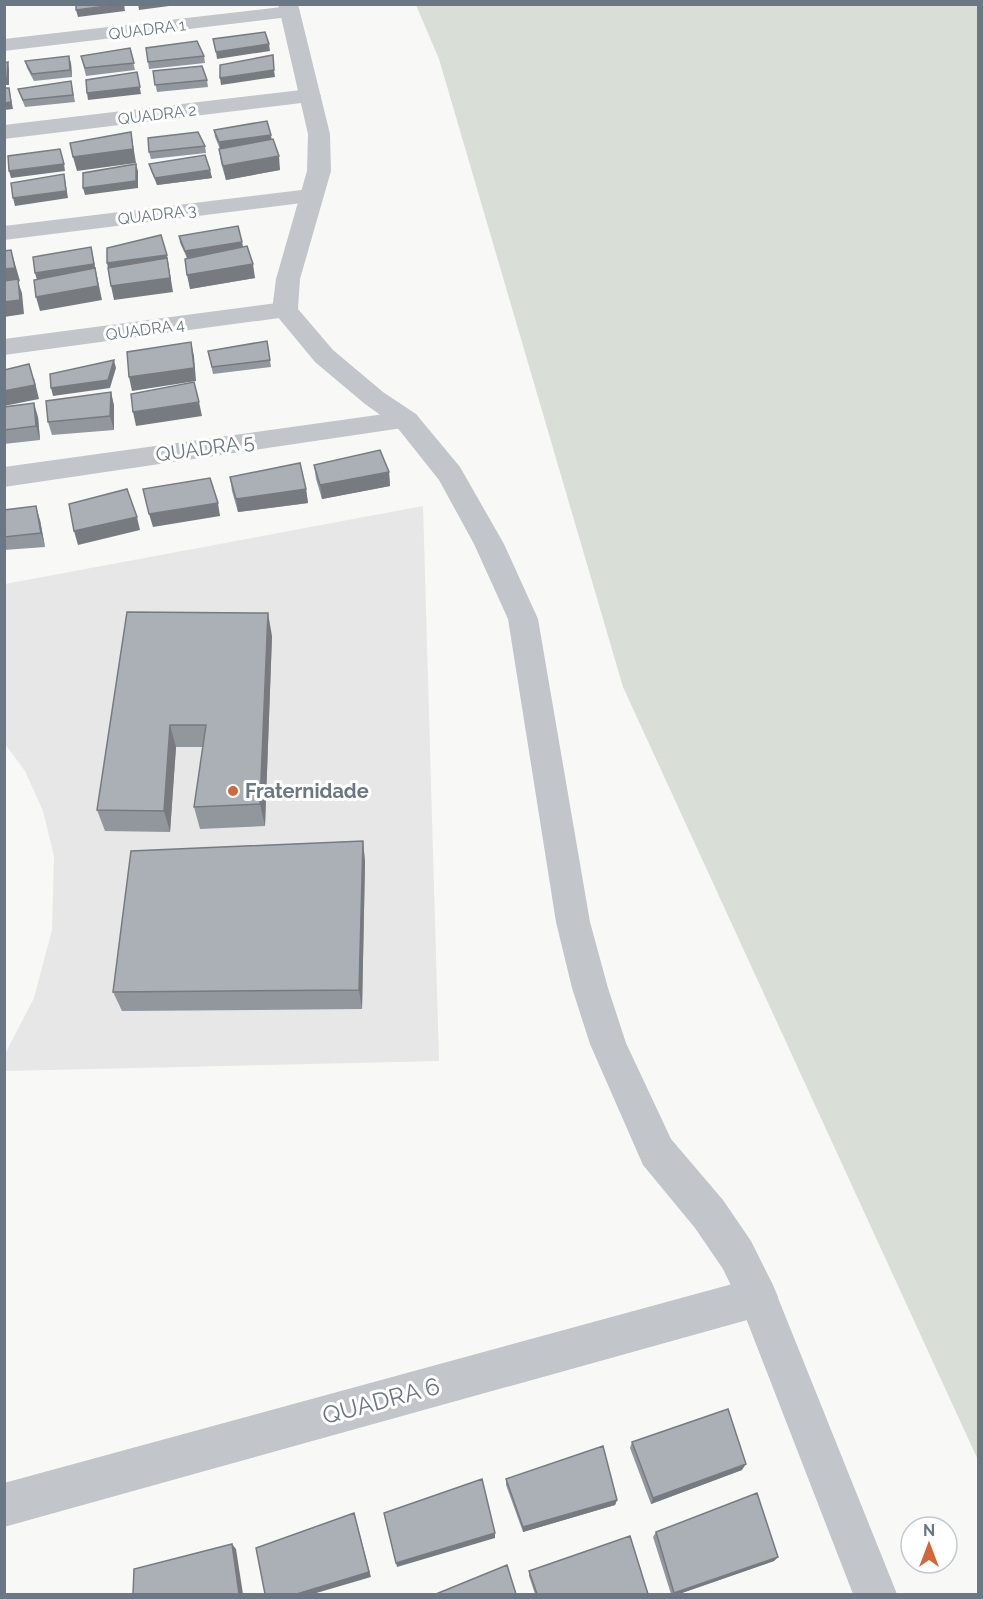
<svg xmlns="http://www.w3.org/2000/svg" width="983" height="1599" font-family="Raleway,sans-serif">
	<style>
		.built { fill: #e6e7e6 }
		.green { fill: #d9ded7 }
		.lines { fill: none; stroke-linecap: round; stroke-linejoin: round }
		.minor { fill: #c2c5c9; fill-rule: evenodd }
		.tertiary { fill: #c2c5c9; fill-rule: evenodd }
		.wall { fill: #92979d }
		.shaded-wall { fill: #777b7f }
		.building { fill: #aab0b6; stroke: #777b7f; stroke-width: 1.5 }
		.poi-dot { fill: #d3673a; stroke: #fff; stroke-width: 2 }
		.labels { text-anchor: middle; stroke-width: 6; stroke-linejoin: round; paint-order: stroke }
		.far-street-label { font-size: 16px; fill: #6a7784; stroke: #fff }
		.street-label { font-size: 20px; fill: #6a7784; stroke: #fff }
		.poi-label { font-size: 20px; font-weight: bold; fill: #6a7784; stroke: #fff; text-anchor: start }
		.near-street-label { font-size: 24px; fill: #6a7784; stroke: #fff }
	</style>
	<rect width="100%" height="100%" fill="#f8f8f6"/>
	<!-- built -->
	<path class="built" d="M423,506L439,1061L5,1071V1054L34,998L52,930L54,856L43,811L25,771L5,744V584Z"/>
	<!-- green -->
	<path class="green" d="M416,5H978V1460L623,687L439,59Z"/>
	<g class="lines">
		<!-- minor -->
		<path class="minor" d="M290,6L297,8L300,12L297,16L4,51V39Z
			M310,89L318,91L321,96L318,101L4,139V125Z
			M310,189L318,191L322,196L318,201L4,240V226Z
			M285,302L294,304L298,310L294,316L4,355V339Z
			M406,411L416,414L420,420L416,426L4,487V467Z
			M758,1277L772,1283L778,1297L772,1311L758,1317L4,1527V1483Z"/>
		<!-- tertiary -->
		<path class="tertiary" d="M278,4H298L330,134L331,171L300,279L298,309L333,350L383,392L416,414L460,467L504,544L538,619L590,922L608,988L626,1043L671,1139L723,1200L751,1241L772,1283L897,1594H853L742,1308L723,1269L695,1228L643,1165L590,1044L572,988L556,922L508,619L474,544L439,480L396,426L365,404L315,362L272,310L276,279L307,171L308,134Z"/>
	</g>
	<!-- wall -->
	<path class="wall" d="M130,48L135,70L86,76L81,56Z
		M204,56L205,63L149,69L148,62Z
		M25,61L71,63L72,77L34,81L27,68Z
		M153,71L207,80L208,87L157,92Z
		M71,81L75,102L25,107L18,89Z
		M214,130L271,140L280,170L226,180L221,163L219,149H220L215,137Z
		M205,146L206,153L151,159L149,152Z
		M149,164L210,170L212,178L157,185L151,171Z
		M179,236L242,242L243,247L255,278L190,289L187,258L180,243Z
		M267,341L271,367L213,374L208,351Z
		M111,392L114,406V430L52,435L48,422Z
		M4,407L38,417L40,440L4,444Z
		M314,465L389,472L390,486L322,499L316,479Z
		M230,477L306,489L308,503L238,512L232,491Z
		M4,510L40,520L45,547L4,550Z
		M127,612L272,636L265,826L200,829L194,807L203,747H176L170,832L105,831L97,810Z
		M363,841L365,862L362,1009L122,1011L113,992Z
		M632,1442L742,1470L651,1504L630,1448Z
		M506,1479L617,1500L615,1505L523,1532L506,1485Z
		M656,1532L778,1557L774,1561L679,1594H671L653,1537Z
		M529,1571L648,1594H535L529,1576Z"/>
	<!-- shaded-wall -->
	<path class="shaded-wall" d="M124,4L125,11L78,17L76,10Z
		M138,4H184L139,10Z
		M269,44L270,51L217,59L216,52Z
		M69,56L71,63L72,77L70,70Z
		M8,62L9,69V85H4V78Z
		M274,70L275,77L221,85L220,78Z
		M137,72L141,94L88,100L87,93Z
		M9,88L13,109L4,110V103Z
		M131,132L136,163L77,171L73,157Z
		M271,135L272,142L220,149L219,142Z
		M279,156L280,170L226,180L223,166Z
		M64,164L65,171L11,178L9,171Z
		M136,164L138,171V188L85,195L83,188Z
		M210,170L212,178L157,185L155,178Z
		M64,174L68,198L15,206L13,198Z
		M242,242L243,249L187,258L185,251Z
		M91,247L102,300L40,311L36,297L37,280L35,273Z
		M11,250L20,281L18,282L22,293L24,314L4,317V269Z
		M167,255L173,292L114,300L111,286L107,263Z
		M253,264L255,278L190,289L187,275Z
		M191,342L194,356L196,381L132,391L129,377Z
		M114,360L116,368L110,388L53,396L51,388Z
		M34,378L39,399L4,406V391Z
		M111,392L114,406V430L110,416Z
		M199,402L202,416L136,426L133,412Z
		M34,403L38,417L40,440L36,426Z
		M389,472L390,486L322,499L320,485Z
		M306,489L308,503L238,512L236,499Z
		M218,503L220,516L153,527L149,514Z
		M36,506L40,520L45,547L41,533Z
		M137,517L140,530L78,545L74,531Z
		M268,613L272,636L265,826L260,804Z
		M170,725L176,747L170,832L164,811Z
		M363,841L365,862L362,1009L359,990Z
		M746,1464L742,1470L651,1504L653,1498Z
		M617,1500L615,1505L523,1532V1527Z
		M354,1513L371,1577L313,1594H297Z
		M495,1533V1538L397,1567L396,1563Z
		M232,1544L236,1549L243,1594H239Z
		M778,1557L774,1561L679,1594H673L674,1593Z"/>
	<!-- building -->
	<path class="building" d="M76,4H122L76,10Z
		M265,32L269,44L216,52L213,39Z
		M197,41L204,56L148,62L146,48Z
		M130,48L134,63L85,68L81,56Z
		M273,55L274,70L220,78V65Z
		M69,56L70,70L32,74L25,61Z
		M8,62L7,78H4V63Z
		M202,66L207,80L155,85L153,71Z
		M137,72L140,87L87,93L86,80Z
		M71,81L73,95L23,100L18,89Z
		M4,88H9L11,102L4,103Z
		M267,121L271,135L219,142L214,130Z
		M131,132L133,149L73,157L70,143Z
		M198,132L205,146L149,152L148,138Z
		M273,139L279,156L223,166L219,149Z
		M60,149L64,164L9,171L8,156Z
		M205,155L210,170L155,178L149,164Z
		M136,164V181L83,188V173Z
		M64,174L66,191L13,198L11,183Z
		M238,226L242,242L185,251L179,236Z
		M161,235L167,255L107,263V248Z
		M247,246L253,264L187,275L185,259Z
		M91,247L94,264L35,273L33,257Z
		M11,250L15,268L4,269V251Z
		M167,258L170,278L111,286L108,268Z
		M95,268L98,286L36,297L34,280Z
		M18,279L20,300L4,302V281Z
		M267,341L270,360L212,367L208,351Z
		M191,342L194,368L129,377L127,352Z
		M114,360L108,380L51,388L50,374Z
		M29,364L35,385L4,391V370Z
		M194,382L199,402L133,412L131,394Z
		M111,392L110,416L48,422L46,401Z
		M34,403L36,426L4,430V407Z
		M380,450L389,472L320,485L314,465Z
		M300,463L306,489L236,499L230,477Z
		M210,478L218,503L149,514L143,489Z
		M127,489L137,517L74,531L69,504Z
		M36,506L41,533L4,537V510Z
		M127,612L268,613L260,804L194,807L206,725H170L164,811L97,810Z
		M363,841L359,990L113,992L131,851Z
		M728,1409L746,1464L653,1498L632,1442Z
		M603,1446L617,1500L523,1527L506,1479Z
		M482,1479L495,1533L396,1563L384,1513Z
		M757,1493L778,1557L674,1593L656,1532Z
		M354,1513L369,1572L297,1594H265L256,1548Z
		M630,1536L648,1594H537L529,1571Z
		M232,1544L239,1594H133L134,1569Z
		M507,1565L516,1594H436Z"/>
	<!-- markers -->
	<circle class="poi-dot" cx="233" cy="791" r="6"/>
	<g class="labels">
		<!-- far-street labels -->
		<g class="far-street-label">
			<text transform="translate(147 29) rotate(-7)" y="6">QUADRA 1</text>
			<text transform="translate(157 114) rotate(-7)" y="6">QUADRA 2</text>
			<text transform="translate(157 214) rotate(-7)" y="6">QUADRA 3</text>
			<text transform="translate(145 329) rotate(-8)" y="6">QUADRA 4</text>
		</g>
		<!-- street labels -->
		<g class="street-label">
			<text transform="translate(205 448) rotate(-8)" y="7">QUADRA 5</text>
		</g>
		<!-- poi labels -->
		<g class="poi-label">
			<text x="245" y="798">Fraternidade</text>
		</g>
		<!-- near-street labels -->
		<g class="near-street-label">
			<text transform="translate(381 1401) rotate(-15)" y="8">QUADRA 6</text>
		</g>
	</g>
	<!-- border -->
	<rect width="983" height="1599" fill="none" stroke="#6a7784" stroke-width="12"/>
	<!-- north arrow -->
	<g transform="translate(929 1545)"><circle r="28" fill="#ffffff" stroke="#c3c9ce" stroke-width="1.5"/>
	<path d="M0-4.5L10 22L0 15L-10 22Z" fill="#d3673a"/>
	<text y="-9" font-size="16" font-weight="bold" text-anchor="middle" fill="#6a7784">N</text>
	</g>
</svg>
